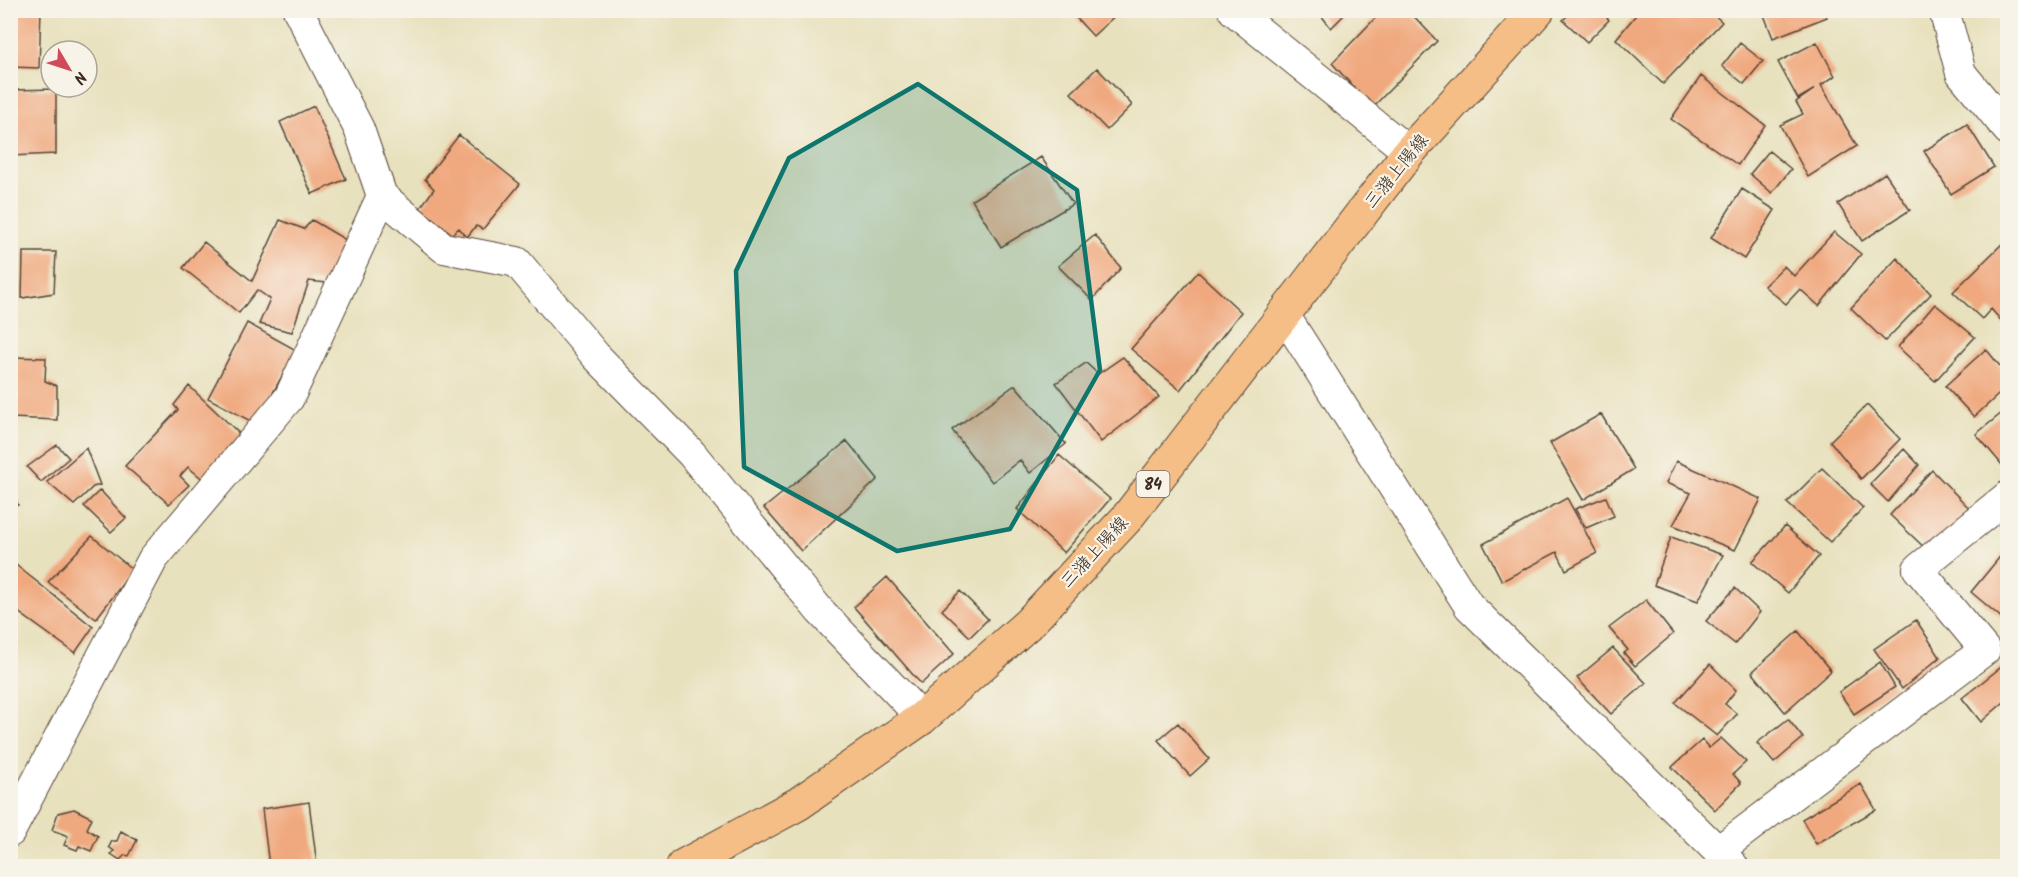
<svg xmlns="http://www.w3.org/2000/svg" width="2018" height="877" font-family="Kalam,'Klee One',sans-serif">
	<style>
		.building { fill: #f0a97f }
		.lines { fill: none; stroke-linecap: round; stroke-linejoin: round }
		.minor-casing { stroke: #554536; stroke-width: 32 }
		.primary-casing { stroke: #554536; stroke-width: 35 }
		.minor { stroke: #fff; stroke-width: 30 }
		.primary { stroke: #f6be87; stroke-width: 33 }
		.marked { fill: #0f766e; fill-opacity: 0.2; stroke: #0f766e; stroke-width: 4.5; stroke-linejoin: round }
		.labels { text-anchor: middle; stroke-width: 4.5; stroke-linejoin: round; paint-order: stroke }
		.shield { fill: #f7f3e8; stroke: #73665b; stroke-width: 1.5 }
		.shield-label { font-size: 16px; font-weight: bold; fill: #3b2a1e }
		.street-label { font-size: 18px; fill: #3b2a1e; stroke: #f7f3e8 }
	</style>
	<rect width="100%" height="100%" fill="#f7f3e8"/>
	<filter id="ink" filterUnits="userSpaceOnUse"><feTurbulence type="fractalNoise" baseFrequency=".0167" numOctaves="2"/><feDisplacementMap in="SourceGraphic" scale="12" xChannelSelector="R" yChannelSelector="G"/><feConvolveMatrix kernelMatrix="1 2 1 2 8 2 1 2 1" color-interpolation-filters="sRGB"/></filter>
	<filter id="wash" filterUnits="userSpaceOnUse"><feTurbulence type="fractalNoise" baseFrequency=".008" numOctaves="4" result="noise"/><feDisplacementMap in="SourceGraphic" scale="24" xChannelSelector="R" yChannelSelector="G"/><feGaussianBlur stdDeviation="1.35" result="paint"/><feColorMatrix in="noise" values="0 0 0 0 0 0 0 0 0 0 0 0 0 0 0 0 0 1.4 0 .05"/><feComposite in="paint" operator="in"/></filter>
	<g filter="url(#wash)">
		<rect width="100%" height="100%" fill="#e8e1be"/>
		<g id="blocks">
			<!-- building -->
			<path class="building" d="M10,10H41L39,68L10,67Z
				M1069,10H1121L1093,36Z
				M1317,10H1349L1331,28Z
				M1383,10H1408L1437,41L1372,108L1332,63Z
				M1573,10H1600L1609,20L1587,42L1563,20Z
				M1640,10H1709L1722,22L1663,84L1616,39Z
				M1762,10H1824L1827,17L1773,38Z
				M1817,42L1835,76L1821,85L1857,146L1808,177L1780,125L1803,114L1796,102L1815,89L1798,99L1778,62Z
				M1740,43L1763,61L1744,84L1722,66Z
				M1097,68L1132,105L1107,130L1071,93Z
				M1701,76L1765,125L1738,165L1671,119Z
				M56,89V154L10,156L13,90Z
				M314,106L346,179L312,194L280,122Z
				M1967,124L1994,167L1951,194L1924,151Z
				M459,135L520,184L483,229L476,226L467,237L459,228L452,234L420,208L434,189L425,179Z
				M1769,151L1791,169L1772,193L1750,174Z
				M1041,157L1073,204L1001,247L972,200Z
				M1885,173L1910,210L1862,241L1838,204Z
				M1742,189L1775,210L1744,259L1711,238Z
				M280,220L304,229L312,220L346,240L327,283L309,281L292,332L259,324L270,299L257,290L239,313L183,268L204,242L252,281Z
				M1834,232L1861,254L1819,306L1800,289L1786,304L1764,286L1784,266L1794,276Z
				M1095,235L1121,268L1092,300L1058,266Z
				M2008,238V322L2005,325L1991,309L1982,319L1953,292Z
				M23,252H56L54,293L22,298Z
				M1897,258L1931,294L1885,341L1851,308Z
				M1198,272L1241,312L1180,390L1131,349Z
				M1935,304L1975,337L1935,381L1898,347Z
				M247,323L296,350L256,424L208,398Z
				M1986,349L2008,376V386L1974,417L1945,386Z
				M10,357L46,358L45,381L57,386V420L12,418Z
				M1123,357L1159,397L1101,442L1056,383L1086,363L1098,374Z
				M1015,385L1066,444L1030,473L1020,460L992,482L952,430Z
				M189,386L242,436L205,481L188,467L180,476L189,485L169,504L125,466L178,410L174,405Z
				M1867,405L1900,439L1861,479L1830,441Z
				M2008,408V472L1976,434Z
				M1601,414L1634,469L1583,500L1550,443Z
				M847,441L878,479L801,551L764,508Z
				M57,445L69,458L41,482L27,467Z
				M86,448L100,485L93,487L74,505L47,482Z
				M1904,449L1919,465L1888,502L1870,484Z
				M1059,455L1110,499L1064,553L1017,509Z
				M1676,461L1761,499L1735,550L1673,525L1691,493L1666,483Z
				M1822,468L1863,508L1830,542L1787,503Z
				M1932,470L1969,508L1928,551L1890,515Z
				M10,482L18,505L10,507Z
				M100,490L126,518L111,532L84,506Z
				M1606,497L1614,516L1586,528L1575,509Z
				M1567,498L1597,553L1566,570L1557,552L1502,581L1483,544Z
				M1785,526L1819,556L1788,593L1752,562Z
				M92,536L133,570L96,619L48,582Z
				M1671,537L1723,555L1698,601L1654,585Z
				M2003,553L2008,557V614L2003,619L1971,592Z
				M16,565L93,627L75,653L10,606V573Z
				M887,577L954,654L921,684L854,607Z
				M1735,588L1760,612L1735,644L1706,621Z
				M960,591L988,619L970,637L942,610Z
				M1646,600L1673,634L1635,666L1624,653L1628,650L1609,628Z
				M1916,620L1940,657L1902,689L1874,649Z
				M1798,631L1831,671L1785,712L1752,672Z
				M1613,648L1646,683L1611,714L1577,678Z
				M1880,662L1895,687L1854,714L1839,692Z
				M1710,664L1736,690L1725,704L1737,714L1717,736L1675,703Z
				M2005,664L2008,668V706L2004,702L1981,722L1962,698Z
				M1788,719L1803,738L1774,763L1757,743Z
				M1178,723L1209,759L1190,776L1158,740Z
				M1721,738L1746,762L1733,774L1741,783L1715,810L1672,767L1702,740L1709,748Z
				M1861,784L1876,810L1816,844L1802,819Z
				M309,802L317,866H269L262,809Z
				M74,809L92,818L87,829L98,836L91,851L79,846L77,850L64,845L68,836L52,830L58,813Z
				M121,831L137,840L129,856L125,855L120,860L111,854L114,851L109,847L112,841H117Z"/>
		</g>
	</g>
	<g filter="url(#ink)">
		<use href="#blocks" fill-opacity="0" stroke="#554536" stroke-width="1.5"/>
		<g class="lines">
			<defs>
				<path id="minor" d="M298,10L359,129L382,196L444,248L517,262L596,356L691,453L820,611L922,718
					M1233,10L1409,152
					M1944,10L1961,73L2008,130
					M1283,313L1469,606L1733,866
					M10,832L153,559L289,398L382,196
					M1718,851L1985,650L1918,569L2008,496"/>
				<path id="primary" d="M683,866L798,804L922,718L1029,623L1126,519L1409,152L1538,10"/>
			</defs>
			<!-- minor casing -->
			<use href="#minor" class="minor-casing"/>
			<!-- primary casing -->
			<use href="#primary" class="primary-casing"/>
			<!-- minor -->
			<use href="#minor" class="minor"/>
			<!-- primary -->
			<use href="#primary" class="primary"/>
		</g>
	</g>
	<!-- marked area -->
	<path class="marked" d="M918,84L1077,190L1100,370L1010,529L897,551L744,467L736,271L789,158Z"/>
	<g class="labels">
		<!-- shield labels -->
		<rect class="shield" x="1136.5" y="471" width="33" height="26" rx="4.5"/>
		<g class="shield-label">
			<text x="1153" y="490">84</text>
		</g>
		<!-- street labels -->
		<g class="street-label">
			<text transform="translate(1396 171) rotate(-51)" y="6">三潴上陽線</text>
			<text transform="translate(1094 552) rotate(-47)" y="6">三潴上陽線</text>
		</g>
	</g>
	<!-- margin -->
	<rect width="2018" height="877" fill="none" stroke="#f7f3e8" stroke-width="36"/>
	<!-- north arrow -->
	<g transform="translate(69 69) rotate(129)"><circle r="28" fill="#f7f3e8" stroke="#aca397" stroke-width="1.5"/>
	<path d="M0-4.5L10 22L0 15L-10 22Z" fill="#d1495b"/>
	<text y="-9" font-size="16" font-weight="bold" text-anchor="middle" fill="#3b2a1e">N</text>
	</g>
</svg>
